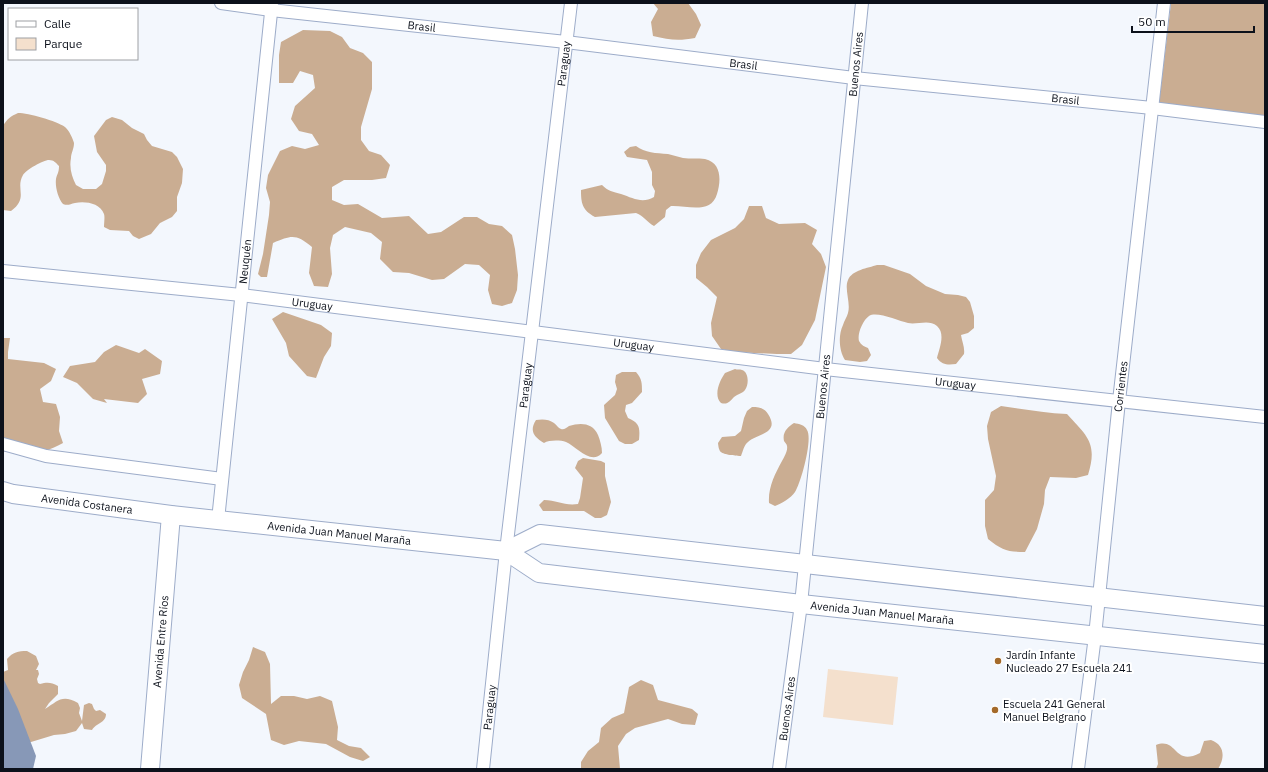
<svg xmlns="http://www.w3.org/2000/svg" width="1268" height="772" font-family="'IBM Plex Sans',sans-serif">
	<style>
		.green { fill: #f4e0cd }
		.forest { fill: #caad92 }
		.water { fill: #8798b7 }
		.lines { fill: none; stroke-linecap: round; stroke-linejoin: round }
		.street-casing { stroke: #9dacc9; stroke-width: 14 }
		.secondary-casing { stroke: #9dacc9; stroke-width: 20 }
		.street { stroke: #fff; stroke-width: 12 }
		.secondary { stroke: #fff; stroke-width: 18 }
		.poi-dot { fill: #a46a2a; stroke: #fff; stroke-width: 1.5 }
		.labels { text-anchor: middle; stroke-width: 4; stroke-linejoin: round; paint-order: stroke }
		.street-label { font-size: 11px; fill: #0c111b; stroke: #fff }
		.poi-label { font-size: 11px; fill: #0c111b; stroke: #fff; text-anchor: start }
	</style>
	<rect width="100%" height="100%" fill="#f3f7fd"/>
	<!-- green -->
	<path class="green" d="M828,669L898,677L893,725L823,717Z"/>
	<!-- forest -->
	<path class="forest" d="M653,3H688L696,14L701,25L695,38C679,41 669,40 653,36L651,22L658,9Z
		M1171,3H1265V116L1159,103Z
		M303,30L330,31L342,37L350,48L363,53L372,62V89L361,127V140L369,151L381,155L390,165L386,178L372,180H344L332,187V200L344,205L358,204L382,218L409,216L428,234L441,232L464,217H477L489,224L502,226L512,235L515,249L518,275L517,290L512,303L502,306L492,304L488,290L490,275L479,265L465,264L444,279L432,280L409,273L393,272L380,259L382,242L371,233L345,227L333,235L330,248L332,274L328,287L314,286L309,273L312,247C296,234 292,235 273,243L267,277H261L258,274L263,254L269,215L270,202L266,188L268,175L280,151L292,146L305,149L319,145L312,134L299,131L291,119L295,106L315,88L313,75L300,71L293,83H279V55L281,42Z
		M18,113C28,113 57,121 65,127C69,130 73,139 74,143C74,149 71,153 71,158C69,168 72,177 76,185L83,189H96L102,184L106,171V165L97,152L94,136L106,120L112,117L122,120L132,128L144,134L147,140L152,146L172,152L177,157L183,169L182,183L177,197V211L172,217L160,223L151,234L139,239L133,236L129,231L110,230L104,227C104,223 105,217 104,214C100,203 85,201 75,203C70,204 68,206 63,204C58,198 55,187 56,179C57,174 59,173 59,166C56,163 54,160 49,160C43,160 26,170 23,175C15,189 29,198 11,211L3,210V126C7,119 11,116 18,113Z
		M636,146C645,153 656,153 668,154C673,155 678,157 683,158C690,159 698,158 705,159C722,163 721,181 717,194C711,215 686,205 671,206L666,210L665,217L654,226C647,222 644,216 636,213L595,217C582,210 581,203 581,190L602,185C608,191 613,192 621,194C633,198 642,204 654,197L655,191L652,185V172L647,160L627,157L624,152L630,147Z
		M749,206H762L766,218L779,224L805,223L817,230L812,244L821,254L826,267L815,320L802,345L791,354H777L734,352L721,349L712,336L711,323L717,297L707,287L696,278V265L701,253L711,240L735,228L744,219Z
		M877,265H884L910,274L926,286L945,294L958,295L966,297L970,302L974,316V328L968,333L961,335C962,342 965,347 964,354L956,364C948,365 942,365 937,358C939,349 946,334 937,326C929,319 917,325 908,323C898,321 877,311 869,316C863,320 857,334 859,341C861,345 865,347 868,348L871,355L867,361L860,362L845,360C839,351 838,335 843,325C844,321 847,317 848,313C851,303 844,289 848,280C852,270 868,268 877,265Z
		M283,312L321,325L332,333L331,346L324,357L316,378L307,376L289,356L286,343L272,319Z
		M3,338H10L8,352V359L44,363L56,369L51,381L40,389L43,402L56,404L60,417L59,431L63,443C52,449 36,455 24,456C17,456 10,449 3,452Z
		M116,345L139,353L145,349L162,361L160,374L142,379L147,394L138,403L104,399L107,403L93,399L77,383L63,377L70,366L95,362L104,352Z
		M735,369C737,370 740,369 742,370C749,372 749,385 745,390C743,393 738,394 734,397C730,401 728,405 721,403C713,395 720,380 725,373Z
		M622,372H636C642,379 642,383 642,392L632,403L626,405L625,411L628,418C640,423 640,428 639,440L632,444H625L619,441L605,418L604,405L615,395L617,389L615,382L616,375Z
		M1001,406C1023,409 1045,413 1067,414C1087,436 1098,443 1088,475L1076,478L1050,477L1045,490L1044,504L1037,529L1025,552C1007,552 1002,550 988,539L985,526V500L994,490L996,476L988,439L987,426L991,412Z
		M752,407C759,407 764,408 768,414C781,434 756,434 748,442C744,445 743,451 741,456C736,456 734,455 730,455C721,453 719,453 718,443L722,437L735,436L741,431L744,418L747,411Z
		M536,420C542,419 549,419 554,423C557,425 558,428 561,429C564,430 566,428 569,426C581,422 593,423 598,435C600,440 602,447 602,453C591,466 576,446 566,442C560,440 549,440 544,443C534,437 529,431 536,420Z
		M794,423C799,424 805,425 807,430C813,439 801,483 795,492C791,498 781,504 775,506L769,503C768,487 775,474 782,461C784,457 788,451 787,446C787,444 785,443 784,441C782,432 788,427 794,423Z
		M583,458L601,461L605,463V476L611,502L607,515L601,518H595L584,511H543L539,505L544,500C557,500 564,506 578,504L580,498L583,478L575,468L578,461Z
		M253,647L265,652L270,664L271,704L281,696H294L307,699L320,696L332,701L338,727L337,740L349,746L361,748L370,757L363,761L350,757L326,744L299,741L284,745L271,740L266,714L242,698L239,685L243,672L249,660Z
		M27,651L36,656L39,664L36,670H38L39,674L37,679L38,683L40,684C47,682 51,682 58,686V694L49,703L45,709C58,701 62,694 78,703L80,708L79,713L82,721L84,705L89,703L92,704L94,709L96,711L100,710L106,714C106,723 96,723 92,730L84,729L82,723L76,731L65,734L54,735L31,742H27L3,700V672L8,670L7,659C13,652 18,651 27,651Z
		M641,680L653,685L658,700L692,709L698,714L695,725L682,724L668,719L635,728L626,734L618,746L620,769H581V762L588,751L599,742L601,728L612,718L624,713L629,687Z
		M1211,740C1225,745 1225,758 1218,769H1156L1158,764L1156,745C1178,737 1173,767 1200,753L1204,741Z"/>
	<!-- water -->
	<path class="water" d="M3,678L18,709L36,756L33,769H3Z"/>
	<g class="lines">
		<defs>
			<g id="street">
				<path id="s1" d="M221,3L271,10L566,42L854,78L1152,108L1265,122"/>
				<path id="s2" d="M3,271L241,295L825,369L1265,417"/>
				<path d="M3,444L46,456L222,479"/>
				<path id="s3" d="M218,520L272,3"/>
				<path id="s4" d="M483,769L506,551L571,3"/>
				<path id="s5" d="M779,769L801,604L862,3"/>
				<path id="s6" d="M1078,769L1095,636L1119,401L1164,3"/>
			</g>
			<g id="secondary">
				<path id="s7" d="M3,491L13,494L171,515L506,551L539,573L801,604L1265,654"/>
				<path d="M506,551L540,534L1265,616"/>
				<path id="s8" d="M150,769L171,515"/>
			</g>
		</defs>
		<!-- street casing -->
		<use href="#street" class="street-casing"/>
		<!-- secondary casing -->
		<use href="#secondary" class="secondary-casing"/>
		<!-- street -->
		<use href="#street" class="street"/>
		<!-- secondary -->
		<use href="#secondary" class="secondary"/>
	</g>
	<!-- markers -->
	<g class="poi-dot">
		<circle cx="998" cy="661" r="4"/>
		<circle cx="995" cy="710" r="4"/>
	</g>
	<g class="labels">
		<!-- street labels -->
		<g class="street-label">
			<text dy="4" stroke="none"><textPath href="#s1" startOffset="202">Brasil</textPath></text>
			<text dy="4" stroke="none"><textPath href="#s4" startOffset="710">Paraguay</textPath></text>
			<text dy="4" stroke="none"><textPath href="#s1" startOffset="526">Brasil</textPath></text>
			<text dy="4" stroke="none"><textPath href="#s5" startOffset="709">Buenos Aires</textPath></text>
			<text dy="4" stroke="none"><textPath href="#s1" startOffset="850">Brasil</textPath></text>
			<text dy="4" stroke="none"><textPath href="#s3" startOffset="260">Neuquén</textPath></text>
			<text dy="4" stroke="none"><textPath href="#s2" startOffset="311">Uruguay</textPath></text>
			<text dy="4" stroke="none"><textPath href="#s2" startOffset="635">Uruguay</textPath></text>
			<text dy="4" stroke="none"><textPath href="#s2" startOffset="959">Uruguay</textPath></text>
			<text dy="4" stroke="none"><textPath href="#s4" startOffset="386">Paraguay</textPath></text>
			<text dy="4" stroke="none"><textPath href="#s5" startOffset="385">Buenos Aires</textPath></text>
			<text dy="4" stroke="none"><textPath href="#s6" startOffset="385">Corrientes</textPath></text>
			<text dy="4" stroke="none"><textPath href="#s7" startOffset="85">Avenida Costanera</textPath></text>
			<text dy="4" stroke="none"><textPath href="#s7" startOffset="339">Avenida Juan Manuel Maraña</textPath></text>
			<text dy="4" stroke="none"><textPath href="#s7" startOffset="892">Avenida Juan Manuel Maraña</textPath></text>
			<text dy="4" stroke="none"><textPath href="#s8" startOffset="128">Avenida Entre Ríos</textPath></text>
			<text dy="4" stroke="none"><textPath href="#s4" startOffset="62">Paraguay</textPath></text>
			<text dy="4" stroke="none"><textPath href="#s5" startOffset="61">Buenos Aires</textPath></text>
		</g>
		<!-- poi labels -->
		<g class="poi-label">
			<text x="1006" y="659">Jardín Infante<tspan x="1006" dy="13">Nucleado 27 Escuela 241</tspan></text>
			<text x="1003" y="708">Escuela 241 General<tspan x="1003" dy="13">Manuel Belgrano</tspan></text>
		</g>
	</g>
	<!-- border -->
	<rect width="1268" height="772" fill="none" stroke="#0c111b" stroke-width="8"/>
	<!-- legend -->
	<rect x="8" y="8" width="130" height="52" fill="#ffffff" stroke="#9ea0a4"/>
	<rect x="16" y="21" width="20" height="6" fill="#ffffff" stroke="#9ea0a4"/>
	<text x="44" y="28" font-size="12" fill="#0c111b">Calle</text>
	<rect x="16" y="38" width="20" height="12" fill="#f4e0cd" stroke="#9ea0a4"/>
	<text x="44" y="48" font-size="12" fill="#0c111b">Parque</text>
	<!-- scale -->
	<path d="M1132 26v6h122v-6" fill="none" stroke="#0c111b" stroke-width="2"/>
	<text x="1138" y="26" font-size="12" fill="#0c111b" stroke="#ffffff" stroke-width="3" paint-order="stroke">50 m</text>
</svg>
